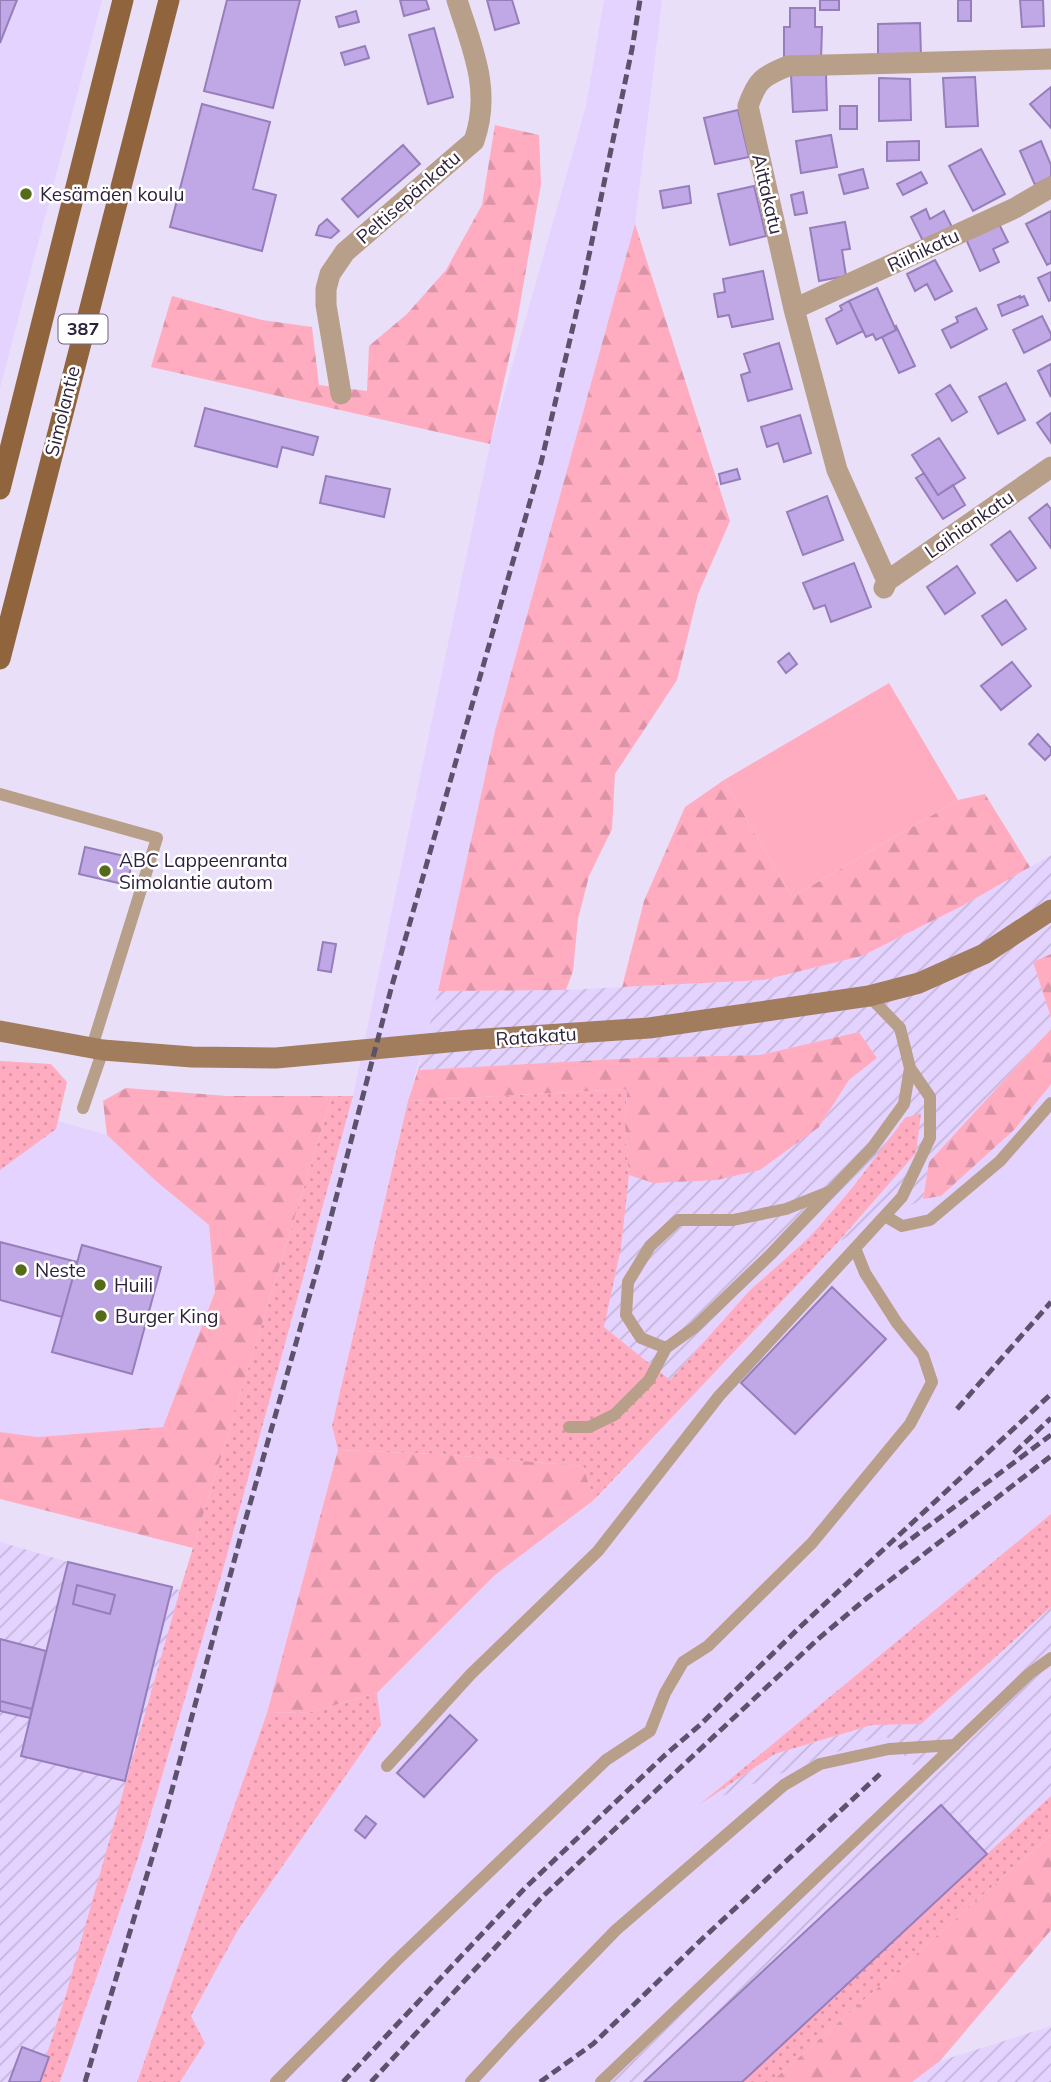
<svg xmlns="http://www.w3.org/2000/svg" width="1051" height="2082" font-family="Mulish,sans-serif">
	<style>
		.built { fill: #e4d3ff }
		.industrial { fill: url(#industrial-furrows) }
		.grass { fill: url(#grass-dots) }
		.forest { fill: url(#forest-firs) }
		.garden { fill: #ffacc1 }
		.building { fill: #c0a7e6; stroke: #967eba; stroke-width: 2 }
		.lines { fill: none; stroke-linecap: round; stroke-linejoin: round }
		.service { stroke: #b89f8a; stroke-width: 12 }
		.minor { stroke: #b89f8a; stroke-width: 21 }
		.secondary { stroke: #a17d5e; stroke-width: 21 }
		.primary { stroke: #90653d; stroke-width: 21 }
		.rail { stroke: #5d526c; stroke-width: 5; stroke-dasharray: 10 5; stroke-linecap: butt }
		.poi-dot { fill: #566b19; stroke: #fff; stroke-width: 2.5 }
		.labels { text-anchor: middle; stroke-width: 5; stroke-linejoin: round; paint-order: stroke }
		.shield { fill: #fff; stroke: #6c6476; stroke-width: 2 }
		.shield-label { font-size: 18px; font-weight: bold; fill: #2d223b }
		.poi-label { font-size: 19px; fill: #2d223b; stroke: #fff; text-anchor: start }
		.street-label { font-size: 19px; fill: #2d223b; stroke: #fff }
	</style>
	<defs>
		<pattern id="industrial-furrows" width="10" height="10" patternUnits="userSpaceOnUse" patternTransform="scale(1.75)"><rect width="10" height="10" fill="#e4d3ff"/><path d="M-1 1l2-2M0 10L10 0M9 11l2-2" fill="none" stroke="#c4b5db"/></pattern>
		<pattern id="grass-dots" width="8" height="8" patternUnits="userSpaceOnUse" patternTransform="scale(1.75)"><rect width="8" height="8" fill="#ffacc1"/><path d="M2 2h.1M6 6h.1" fill="none" stroke="#db94a7" stroke-width="1.8" stroke-linecap="round"/></pattern>
		<pattern id="forest-firs" width="22" height="20" patternUnits="userSpaceOnUse" patternTransform="scale(1.75)"><rect width="22" height="20" fill="#ffacc1"/><path d="M5 1l3.5 6h-7zM16 11l3.5 6h-7z" fill="#db94a7"/></pattern>
	</defs>
	<rect width="100%" height="100%" fill="#e9dff9"/>
	<!-- built -->
	<path class="built" d="M0,0H102L0,388Z
		M604,0H662L635,224L495,731L438,991L408,1101L332,1426L338,1450L267,1713L137,2082H60L137,1861L224,1566L353,1096L490,444L586,106Z
		M1051,1084V1514L702,1804L884,1734L916,1768L603,2082H180L205,2043L191,2016L238,1930L381,1725L377,1693L495,1575L595,1500L838,1242L923,1199L941,1196L1015,1129Z
		M0,1104L107,1135L209,1225L215,1292L163,1427L38,1437L0,1432Z"/>
	<!-- industrial -->
	<path class="industrial" d="M1051,855V954L1033,962L1051,1018V1029L929,1162L923,1199L838,1242L916,1153L853,1187L809,1238L750,1290L670,1380L604,1327L621,1248L629,1175L653,1183L819,1127L849,1080L877,1058L859,1032L760,1055L636,1058L418,1070L438,991L566,990L764,980L862,956L964,905Z
		M0,1542L68,1562L180,1590L87,1926L38,2082H0Z
		M1051,1607V1796L987,1854L742,2082H603L915,1767L884,1734L699,1805L775,1754L872,1725L921,1724Z
		M1051,2026V2082H912L940,2061Z"/>
	<!-- grass -->
	<path class="grass" d="M0,1061L51,1064L67,1082L56,1129L0,1170Z
		M627,1089L625,1126L629,1175L621,1248L604,1327L670,1380L750,1290L809,1238L853,1187L905,1118L921,1113L916,1153L838,1242L594,1500L583,1466L437,1454L338,1450L332,1426L408,1101Z
		M332,1096H353L224,1566L137,1861L60,2082H38L66,1994L180,1590Z
		M1051,1514V1607L921,1724L872,1725L775,1754L699,1805Z
		M377,1693L381,1725L238,1930L191,2016L205,2043L180,2082H137L267,1713L311,1712Z
		M1051,1796V1835L771,2082H742L987,1854Z"/>
	<!-- forest -->
	<path class="forest" d="M495,125L539,135L541,184L516,327L490,444L151,367L172,296L262,320L312,327L319,385L367,391L369,346L407,314L446,270L482,205Z
		M635,224L730,521L698,594L677,680L615,774L612,829L589,876L578,919L573,971L566,990L438,991L495,731Z
		M724,780L792,897L958,800L985,794L1030,867L964,905L862,956L764,980L622,987L644,901L685,807Z
		M1051,954V1018L1033,962Z
		M1051,1029V1084L1015,1129L941,1196L923,1199L929,1162Z
		M859,1032L877,1058L849,1080L819,1127L760,1170L717,1180L653,1183L629,1175L625,1126L627,1089L408,1101L418,1070L636,1058L760,1055Z
		M126,1088L227,1096H332L193,1548L0,1499V1432L38,1437L163,1427L215,1292L209,1225L156,1181L107,1135L103,1101Z
		M338,1450L437,1454L583,1466L594,1500L495,1575L377,1693L311,1712L267,1713Z
		M1051,1835V1930L940,2061L912,2082H771Z"/>
	<!-- garden -->
	<path class="garden" d="M889,683L958,800L792,897L724,780Z"/>
	<!-- building -->
	<path class="building" d="M0,0H17L0,43Z
		M227,0H300L273,108L204,91Z
		M400,0H426L429,9L404,16Z
		M487,0H512L519,23L495,30Z
		M820,0H839V10H820Z
		M958,0H971V21H958Z
		M1020,0H1043L1044,26L1022,27Z
		M790,8H815V27H822L821,59H784V27H790Z
		M356,11L359,22L339,27L336,17Z
		M920,23L921,56L878,57V24Z
		M434,28L453,97L428,104L409,35Z
		M365,46L369,58L345,65L341,53Z
		M826,74L827,110L793,112L791,75Z
		M975,77L978,126L946,127L943,78Z
		M879,78L910,79L911,120L879,121Z
		M1051,87V128L1030,104Z
		M202,104L270,122L253,189L276,195L262,251L170,227Z
		M840,106H857V129H840Z
		M738,110L749,157L715,164L704,118Z
		M831,135L837,167L801,173L796,141Z
		M919,141V160L887,161V142Z
		M1041,141L1051,165V177L1035,185L1020,151Z
		M403,145L420,164L358,217L342,199Z
		M981,149L1005,194L973,211L949,166Z
		M863,169L868,188L844,194L839,175Z
		M921,172L927,183L903,195L897,184Z
		M689,186L691,203L663,208L660,191Z
		M754,186L766,236L730,245L718,194Z
		M803,192L807,213L795,215L791,195Z
		M926,209L930,219L944,211L952,227L923,241L911,217Z
		M1051,211V263L1047,265L1026,224Z
		M327,219L339,231L331,238L316,235L319,226Z
		M845,222L850,249L842,250L846,276L819,281L810,228Z
		M999,224L1008,242L993,249L999,262L980,271L966,239Z
		M935,260L952,291L935,300L927,284L915,291L907,274Z
		M763,271L773,319L732,327L729,315L718,317L714,294L725,292L723,279Z
		M1051,272V300L1049,301L1038,278Z
		M877,288L896,330L876,340L873,334L866,337L849,301Z
		M1020,296V298L1024,296L1028,305L1002,316L998,305Z
		M849,301L863,331L837,344L826,319L842,310L840,306Z
		M976,308L987,329L951,348L942,330L958,322L956,317Z
		M1042,316L1051,334V339L1024,353L1013,330Z
		M896,326L915,366L899,373L882,337L896,330L895,327Z
		M779,343L792,389L748,401L741,375L750,372L744,354Z
		M1051,364V397L1038,371Z
		M1006,383L1025,420L998,434L979,397Z
		M950,385L967,412L952,421L936,394Z
		M205,408L318,437L313,455L282,447L277,467L195,446Z
		M1051,413V443L1037,423Z
		M800,415L811,453L784,462L778,443L767,447L761,427Z
		M939,438L965,478L938,495L912,455Z
		M737,469L740,479L721,484L719,474Z
		M924,473L938,495L953,485L965,505L943,519L916,478Z
		M326,476L390,489L384,517L320,503Z
		M827,496L843,540L803,555L787,512Z
		M1047,504L1051,509V548L1029,518Z
		M1010,531L1036,568L1017,581L991,545Z
		M854,563L871,607L831,622L825,605L814,609L803,583Z
		M957,566L975,593L945,614L927,587Z
		M1006,600L1026,629L1002,645L982,616Z
		M789,653L797,664L786,673L778,662Z
		M1012,662L1031,686L1001,710L981,686Z
		M1038,734L1051,748V754L1045,760L1029,744Z
		M85,847L133,858L127,885L79,874Z
		M323,942L336,944L331,972L318,970Z
		M0,1242L77,1262L62,1317L0,1300Z
		M82,1245L161,1267L132,1374L52,1352Z
		M832,1287L886,1339L795,1434L741,1383Z
		M68,1562L172,1587L125,1781L21,1756Z
		M77,1585L115,1595L110,1614L73,1604Z
		M0,1639L46,1651L32,1709L0,1701Z
		M0,1701L32,1709L30,1718L0,1711Z
		M450,1715L477,1740L424,1797L397,1773Z
		M941,1805L987,1854L742,2082H644Z
		M366,1816L376,1824L365,1838L355,1830Z
		M22,2047L49,2057L40,2082H9Z"/>
	<g class="lines">
		<!-- service -->
		<path class="service" d="M0,794L157,838L92,1047
			M83,1108L103,1050
			M831,1191L786,1209L733,1220H678L650,1246L628,1282L626,1315L641,1338L666,1348L695,1327L771,1254L872,1148L904,1104L910,1068L900,1028L869,996
			M885,1216L902,1226L930,1220L1000,1161L1051,1103
			M569,1427H589L614,1415L649,1380L666,1348
			M387,1766L471,1674L598,1551L719,1396L902,1197L930,1138V1097L910,1068
			M276,2082L397,1960L606,1760L650,1731L665,1693L683,1662L708,1646L812,1543L910,1424L932,1382L923,1355L897,1323L865,1273L855,1248
			M471,2082L515,2034L616,1930L784,1785L820,1764L889,1749L955,1745
			M601,2082L1029,1674L1051,1658"/>
		<!-- minor -->
		<path class="minor" d="M794,309L1015,208L1051,187
			M341,394L326,305V289L330,274L345,252L474,141C492,90 472,48 457,0
			M887,581L1051,467
			M884,588L887,581L837,470L794,309L748,106C757,80 763,76 788,66L1051,59"/>
		<!-- secondary -->
		<path class="secondary" d="M0,1031L103,1050L192,1057L276,1058L470,1040L649,1028L869,996L919,983L984,954L1051,910"/>
		<!-- primary -->
		<path class="primary" d="M0,489L123,0
			M0,659L169,0"/>
		<!-- rail -->
		<path class="rail" d="M957,1409L1051,1302
			M1014,1453L1051,1418
			M899,1548L1051,1435
			M85,2082L167,1808L242,1532L320,1259L391,989L541,463L583,284L632,49L640,0
			M343,2082L526,1887L664,1756L701,1724L801,1626L1051,1394
			M371,2082L540,1899L818,1639L867,1598L1051,1456
			M540,2082L593,2044L701,1940L880,1774"/>
	</g>
	<!-- markers -->
	<g class="poi-dot">
		<circle cx="26" cy="194" r="7"/>
		<circle cx="105" cy="871" r="7"/>
		<circle cx="21" cy="1270" r="7"/>
		<circle cx="100" cy="1285" r="7"/>
		<circle cx="101" cy="1316" r="7"/>
	</g>
	<g class="labels">
		<!-- shield labels -->
		<rect class="shield" x="58.5" y="314.5" width="49" height="29" rx="5"/>
		<g class="shield-label">
			<text x="83" y="335">387</text>
		</g>
		<!-- poi labels -->
		<g class="poi-label">
			<text x="40" y="201">Kesämäen koulu</text>
			<text x="119" y="867">ABC Lappeenranta<tspan x="119" dy="22">Simolantie autom</tspan></text>
			<text x="35" y="1277">Neste</text>
			<text x="114" y="1292">Huili</text>
			<text x="115" y="1323">Burger King</text>
		</g>
		<!-- street labels -->
		<g class="street-label">
			<text transform="translate(768 194) rotate(77)" y="7">Aittakatu</text>
			<text transform="translate(408 197) rotate(-41)" y="7">Peltisepänkatu</text>
			<text transform="translate(923 250) rotate(-25)" y="7">Riihikatu</text>
			<text transform="translate(62 411) rotate(-76)" y="7">Simolantie</text>
			<text transform="translate(969 524) rotate(-35)" y="7">Laihiankatu</text>
			<text transform="translate(536 1036) rotate(-4)" y="7">Ratakatu</text>
		</g>
	</g>
</svg>
